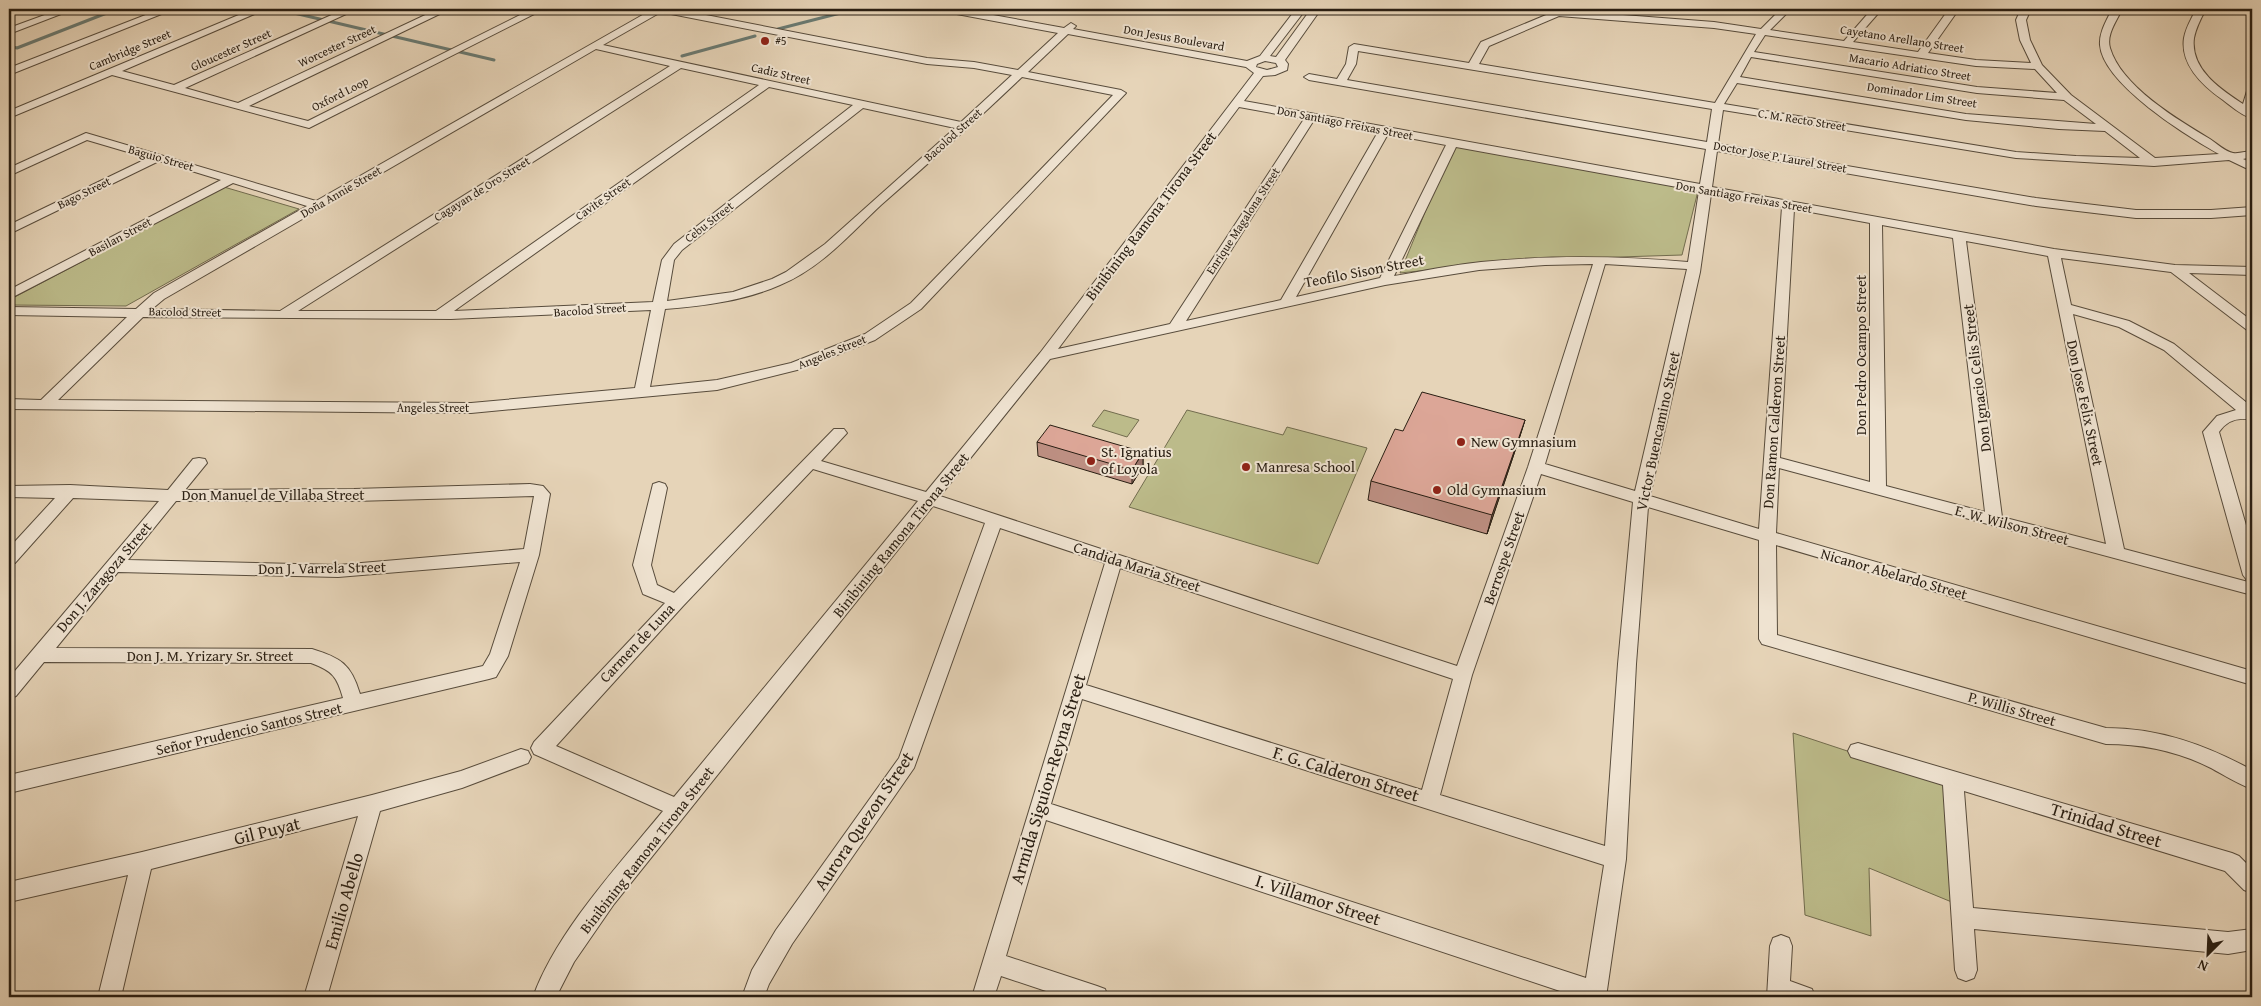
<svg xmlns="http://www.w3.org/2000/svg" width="2261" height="1006" font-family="'Gentium Book Plus',serif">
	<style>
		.green { fill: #bcbb8a; stroke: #726c4e }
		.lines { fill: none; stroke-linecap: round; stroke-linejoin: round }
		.stream { stroke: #6a7a72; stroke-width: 3 }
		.minor-casing { stroke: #584c3c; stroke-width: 2 }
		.minor { fill: #efe3d1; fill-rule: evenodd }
		.wall { fill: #bd8f82; stroke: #291e12 }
		.shaded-wall { fill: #9a746a; stroke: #291e12 }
		.building { fill: #dca697; stroke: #291e12 }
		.poi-dot { fill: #8f2418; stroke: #efe3d1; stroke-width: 2 }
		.labels { text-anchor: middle; stroke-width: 4; stroke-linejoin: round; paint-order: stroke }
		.far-street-label { font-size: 12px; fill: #291e12; stroke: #efe3d1 }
		.far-poi-label { font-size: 12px; fill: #291e12; stroke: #efe3d1; text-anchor: start }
		.street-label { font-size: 15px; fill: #291e12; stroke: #efe3d1 }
		.poi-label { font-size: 15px; fill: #291e12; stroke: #efe3d1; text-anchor: start }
		.near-street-label { font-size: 18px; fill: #291e12; stroke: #efe3d1 }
	</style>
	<rect width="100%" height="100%" fill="#e6d4b8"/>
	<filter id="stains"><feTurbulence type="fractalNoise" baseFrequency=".004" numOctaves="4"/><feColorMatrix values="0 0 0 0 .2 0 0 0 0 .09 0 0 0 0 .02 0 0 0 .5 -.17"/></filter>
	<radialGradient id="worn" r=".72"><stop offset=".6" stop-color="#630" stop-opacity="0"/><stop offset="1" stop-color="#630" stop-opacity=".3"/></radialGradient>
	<!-- green -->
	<path class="green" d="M1453,144L1698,191L1682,255L1524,260L1400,273Z
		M224,187L299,209L126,306L9,305V300Z
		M1104,410L1139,420L1127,437L1092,426Z
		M1187,410L1283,435L1287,427L1367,448L1318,564L1129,507Z
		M1793,733L1950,785L1959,905L1869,868L1871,936L1805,915Z"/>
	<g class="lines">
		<!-- stream -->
		<path class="stream" d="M277,9L494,60
			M778,29L856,9
			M9,46L17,48L117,9
			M682,56L755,36"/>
		<defs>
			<path id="minor" d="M61,9H74L9,34V28Z
				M161,9H174L9,75V68Z
				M253,9H266L122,71L174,85L345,9H357L185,88L238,103L438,9H450L249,106L308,121L532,9H544L309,128L112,75L9,118V111Z
				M653,9H675L927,58L974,62L1018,70L1058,33L946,12L941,9H960L1064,28L1071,23L1076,26L1073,29L1247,61L1260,56L1296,9H1306L1270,56L1276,57L1311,9H1321L1285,60L1288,64L1287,70L1275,75L1263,76L1244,101L1700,184L1706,149L1309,80L1304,77L1309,74L1337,79L1346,64L1349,47L1354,44L1469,63L1481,42L1558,10L1714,22L1761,29L1781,9H1791L1770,30L1844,41L1872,9H1882L1853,42L1918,52L1949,9H1959L1928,53L1976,60L2031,63L2020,40L2016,20L2021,9H2031L2026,20L2030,40L2042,65L2071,95L2155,158L2219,154C2187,136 2103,84 2100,45C2099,32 2107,20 2112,9H2122C2117,21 2106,34 2110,48C2121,86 2178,120 2210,139C2216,143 2226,152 2233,153C2239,154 2247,151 2252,151V157L2243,159L2252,163V171L2229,160L2154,166L2016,158L1723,110L1718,144L2036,198L2136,210H2211L2252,207V215L2211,218H2136L2036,206L1717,151L1712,187L2054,249L2175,265L2252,267V275L2189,273L2252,321V331L2247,330L2171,272L2061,258L2071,305L2129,321L2174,344L2252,407V420C2239,417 2227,420 2219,432L2252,546V581L2246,579L2243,575L2203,432L2217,416L2236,410L2164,350L2119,327L2073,314L2124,549L2252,583V595L1779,468L1776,533L2252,671V685L1776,545L1777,635L2106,728C2159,728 2206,745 2252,770V789C2238,784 2224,775 2211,768C2177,751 2143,744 2106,744L1762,644L1759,639V540L1648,507L1636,664L1626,859L1606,997H1578L1046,820L1006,956L1097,986L1105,989L1108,997H1064L1001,976L994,997H972L1105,563L1000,528L914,768L792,944L769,984L764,997H742L752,970L776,930L899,758L985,523L933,506L614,904L574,962L556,997H533C557,931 618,866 663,811L534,754L531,748L534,742L665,603L643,594L633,565L653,484L659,482L665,484L667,488L651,565L657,585L674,593L834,429H844L847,433L821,461L926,492L1040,353L1254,73L1246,67L1068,34L1028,72L1121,90L1126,93L921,309L875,340L801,369L717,390L471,413L9,409V399L41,400L127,317L9,315V307L136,309L154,293L307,206L233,183L9,299V290L221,180L159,161L9,234V225L148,158L87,140L13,174L9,175V168L86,133L316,201ZM661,12L927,64L974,68L1012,75L961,122L603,45ZM1559,16L1714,28L1756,34L1715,103L1479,64L1489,46ZM1765,35L1976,66L2035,69L2057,93L1977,87L1754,52ZM596,49L670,66L280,311L152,309L164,299ZM1358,51L1712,109L1707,142L1347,80L1356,64ZM1751,57L1977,93L2064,100L2096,124L1966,114L1740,77ZM1265,61L1276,63L1278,67L1267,70L1256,67L1257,64ZM681,68L759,85L436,311H298ZM1022,77L1113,95L911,303L865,334L791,363L717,380L650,387L665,309C704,306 744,301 780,285C820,269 850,234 881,205C929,163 976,121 1022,77ZM1737,83L1966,120L2059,129L2105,131L2140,158L2076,156L2016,152L1724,104ZM769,87L853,105L674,244L662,260L653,302L454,311ZM1239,107L1304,119L1170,324L1058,349ZM863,108L955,128L825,244L786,272L772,279L733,292L667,301L674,260L682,250ZM1314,120L1378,132L1281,300L1186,321ZM1388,134L1446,145L1380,278L1296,297ZM1456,147L1699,191L1688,262C1618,256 1552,255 1481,262C1452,265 1423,271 1394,276ZM1711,194L1782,207L1759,529L1650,496L1700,272ZM1794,209L1870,223V482L1780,458ZM1882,225L1953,238L1985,512L1886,486ZM1966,241L2048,256L2106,544L2002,517ZM1593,264L1528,467L1457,666L940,496L1050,359L1385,285L1479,270L1545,265ZM1605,264L1687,269L1635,491L1545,464ZM651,310L635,388L471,403L58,400L143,317L451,319ZM813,469L918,501L674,797L556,746L683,606ZM1541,474L1633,502L1618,664L1605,846L1440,795L1472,675ZM1120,568L1453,679L1422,790L1086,685ZM1082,699L1604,865L1586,978L1051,804Z
				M2196,9H2206C2201,18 2196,28 2194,38C2190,69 2220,89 2243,104L2247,91L2252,88V118C2242,116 2231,106 2223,100C2203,86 2180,65 2184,38C2186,27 2192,18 2196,9Z
				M199,458L205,459L207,463L185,490L354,489L530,484L543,486L550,494L539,555L508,656L496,677L489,679L9,793V775L343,698C337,677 333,671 311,663L44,662L16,696L9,699V678L159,501L73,498L15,563L9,565V548L55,498L9,497V486L70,485L168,490L193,459ZM534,496L524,549L338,565L128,560L176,501H354ZM520,562L490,654L483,666L360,694C351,664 341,658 312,649L56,648L118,572L338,577Z
				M1858,743L2232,853L2239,856L2252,869V893L2244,890L2225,871L1964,791L1973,908L2228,932L2252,929V950L2228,954L1974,929L1977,970L1974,978L1966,981L1958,978L1955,970L1943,785L1851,757L1848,751L1851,745Z
				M521,749L528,751L531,757L528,763L462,788L380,811L327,997H304L358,816L151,869L121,997H98L128,875L9,902V882L142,852L372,795L461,771Z
				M1781,935L1789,938L1792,946L1790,981L1812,989L1815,997H1767L1770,946L1773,938Z"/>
		</defs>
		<!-- minor casing -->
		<use href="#minor" class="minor-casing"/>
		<!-- minor -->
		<use href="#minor" class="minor"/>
	</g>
	<!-- wall -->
	<path class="wall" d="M1525,420L1519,439L1487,534L1368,500L1371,481L1403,431Z
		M1037,442L1143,452V466L1132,484L1038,456Z"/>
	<!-- shaded-wall -->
	<path class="shaded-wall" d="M1525,420L1519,439L1487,534L1492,515Z
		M1143,452V466L1132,484V470Z"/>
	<!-- building -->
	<path class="building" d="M1422,392L1525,420L1492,515L1371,481L1395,429L1403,431Z
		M1050,425L1143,452L1132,470L1037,442Z"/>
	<!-- markers -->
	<g class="poi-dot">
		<circle cx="765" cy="41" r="5"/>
		<circle cx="1461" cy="442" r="5"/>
		<circle cx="1091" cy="461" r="5"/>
		<circle cx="1246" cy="467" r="5"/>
		<circle cx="1437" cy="490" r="5"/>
	</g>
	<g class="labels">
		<!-- far-street labels -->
		<g class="far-street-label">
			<text transform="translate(1174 38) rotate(10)" y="4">Don Jesus Boulevard</text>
			<text transform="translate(1902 39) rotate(9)" y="4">Cayetano Arellano Street</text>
			<text transform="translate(337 46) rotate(-25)" y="4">Worcester Street</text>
			<text transform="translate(130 50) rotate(-23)" y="4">Cambridge Street</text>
			<text transform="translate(231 50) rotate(-24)" y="4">Gloucester Street</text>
			<text transform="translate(1910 67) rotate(9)" y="4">Macario Adriatico Street</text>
			<text transform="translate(781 74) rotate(13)" y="4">Cadiz Street</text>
			<text transform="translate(340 94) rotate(-27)" y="4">Oxford Loop</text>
			<text transform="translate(1922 95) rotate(9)" y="4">Dominador Lim Street</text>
			<text transform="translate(1802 120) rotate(9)" y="4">C. M. Recto Street</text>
			<text transform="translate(1345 123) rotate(11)" y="4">Don Santiago Freixas Street</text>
			<text transform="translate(953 135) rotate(-42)" y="4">Bacolod Street</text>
			<text transform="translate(1780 157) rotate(10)" y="4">Doctor Jose P. Laurel Street</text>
			<text transform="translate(161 158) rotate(16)" y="4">Baguio Street</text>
			<text transform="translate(482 189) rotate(-32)" y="4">Cagayan de Oro Street</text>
			<text transform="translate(341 192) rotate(-30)" y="4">Doña Annie Street</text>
			<text transform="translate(84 193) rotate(-26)" y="4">Bago Street</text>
			<text transform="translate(1744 197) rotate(10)" y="4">Don Santiago Freixas Street</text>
			<text transform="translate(603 199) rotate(-35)" y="4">Cavite Street</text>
			<text transform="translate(1243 221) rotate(-57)" y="4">Enrique Magalona Street</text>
			<text transform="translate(709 222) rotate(-38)" y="4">Cebu Street</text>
			<text transform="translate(120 237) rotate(-28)" y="4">Basilan Street</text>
			<text transform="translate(590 310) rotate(-4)" y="4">Bacolod Street</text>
			<text transform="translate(185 312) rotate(1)" y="4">Bacolod Street</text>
			<text transform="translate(832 352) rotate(-22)" y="4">Angeles Street</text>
			<text x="433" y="412">Angeles Street</text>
		</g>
		<!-- far-poi labels -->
		<g class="far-poi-label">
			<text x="775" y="45">#5</text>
		</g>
		<!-- street labels -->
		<g class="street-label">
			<text transform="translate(1151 216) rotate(-53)" y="5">Binibining Ramona Tirona Street</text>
			<text transform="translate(1364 271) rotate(-11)" y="5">Teofilo Sison Street</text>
			<text transform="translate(1861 355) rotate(-90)" y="5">Don Pedro Ocampo Street</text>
			<text transform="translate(1977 378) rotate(-97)" y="5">Don Ignacio Celis Street</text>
			<text transform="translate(2085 403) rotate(78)" y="5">Don Jose Felix Street</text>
			<text transform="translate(1774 422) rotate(-86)" y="5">Don Ramon Calderon Street</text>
			<text transform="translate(1658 431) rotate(-78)" y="5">Victor Buencamino Street</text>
			<text x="273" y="500">Don Manuel de Villaba Street</text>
			<text transform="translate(2012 525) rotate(15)" y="5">E. W. Wilson Street</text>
			<text transform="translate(901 535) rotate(-51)" y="5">Binibining Ramona Tirona Street</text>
			<text transform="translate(1504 558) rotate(-71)" y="5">Berrospe Street</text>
			<text transform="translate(1137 567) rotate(18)" y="5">Candida Maria Street</text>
			<text transform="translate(322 568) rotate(-1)" y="5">Don J. Varrela Street</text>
			<text transform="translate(1894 574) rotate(16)" y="5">Nicanor Abelardo Street</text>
			<text transform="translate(104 577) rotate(-50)" y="5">Don J. Zaragoza Street</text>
			<text transform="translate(637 643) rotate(-47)" y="5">Carmen de Luna</text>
			<text x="210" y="661">Don J. M. Yrizary Sr. Street</text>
			<text transform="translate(2012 709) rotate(16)" y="5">P. Willis Street</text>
			<text transform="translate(249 729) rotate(-13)" y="5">Señor Prudencio Santos Street</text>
			<text transform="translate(647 850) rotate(-52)" y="5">Binibining Ramona Tirona Street</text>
		</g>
		<!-- poi labels -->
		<g class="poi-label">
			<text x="1471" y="447">New Gymnasium</text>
			<text x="1101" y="457">St. Ignatius<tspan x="1101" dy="17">of Loyola</tspan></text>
			<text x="1256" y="472">Manresa School</text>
			<text x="1447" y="495">Old Gymnasium</text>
		</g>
		<!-- near-street labels -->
		<g class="near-street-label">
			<text transform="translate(1346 774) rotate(17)" y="6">F. G. Calderon Street</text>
			<text transform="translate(1048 779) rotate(-73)" y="6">Armida Siguion-Reyna Street</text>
			<text transform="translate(864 821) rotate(-56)" y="6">Aurora Quezon Street</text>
			<text transform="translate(2106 825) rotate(17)" y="6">Trinidad Street</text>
			<text transform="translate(267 831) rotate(-14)" y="6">Gil Puyat</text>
			<text transform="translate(1318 900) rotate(18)" y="6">I. Villamor Street</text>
			<text transform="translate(344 901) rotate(-74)" y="6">Emilio Abello</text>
		</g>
	</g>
	<!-- margin -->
	<rect width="2261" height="1006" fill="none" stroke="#e6d4b8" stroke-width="30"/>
	<rect x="10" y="10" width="2241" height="986" fill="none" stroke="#291e12" stroke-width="2.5"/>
	<rect x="15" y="15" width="2231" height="976" fill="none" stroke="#291e12"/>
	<!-- north arrow -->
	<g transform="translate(2208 954) rotate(204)" stroke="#efe3d1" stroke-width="4" paint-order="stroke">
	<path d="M0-4L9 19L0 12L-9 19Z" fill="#291e12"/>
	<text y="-8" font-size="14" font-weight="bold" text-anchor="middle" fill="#291e12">N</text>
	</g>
	<rect width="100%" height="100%" filter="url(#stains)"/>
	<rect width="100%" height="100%" fill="url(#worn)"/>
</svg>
